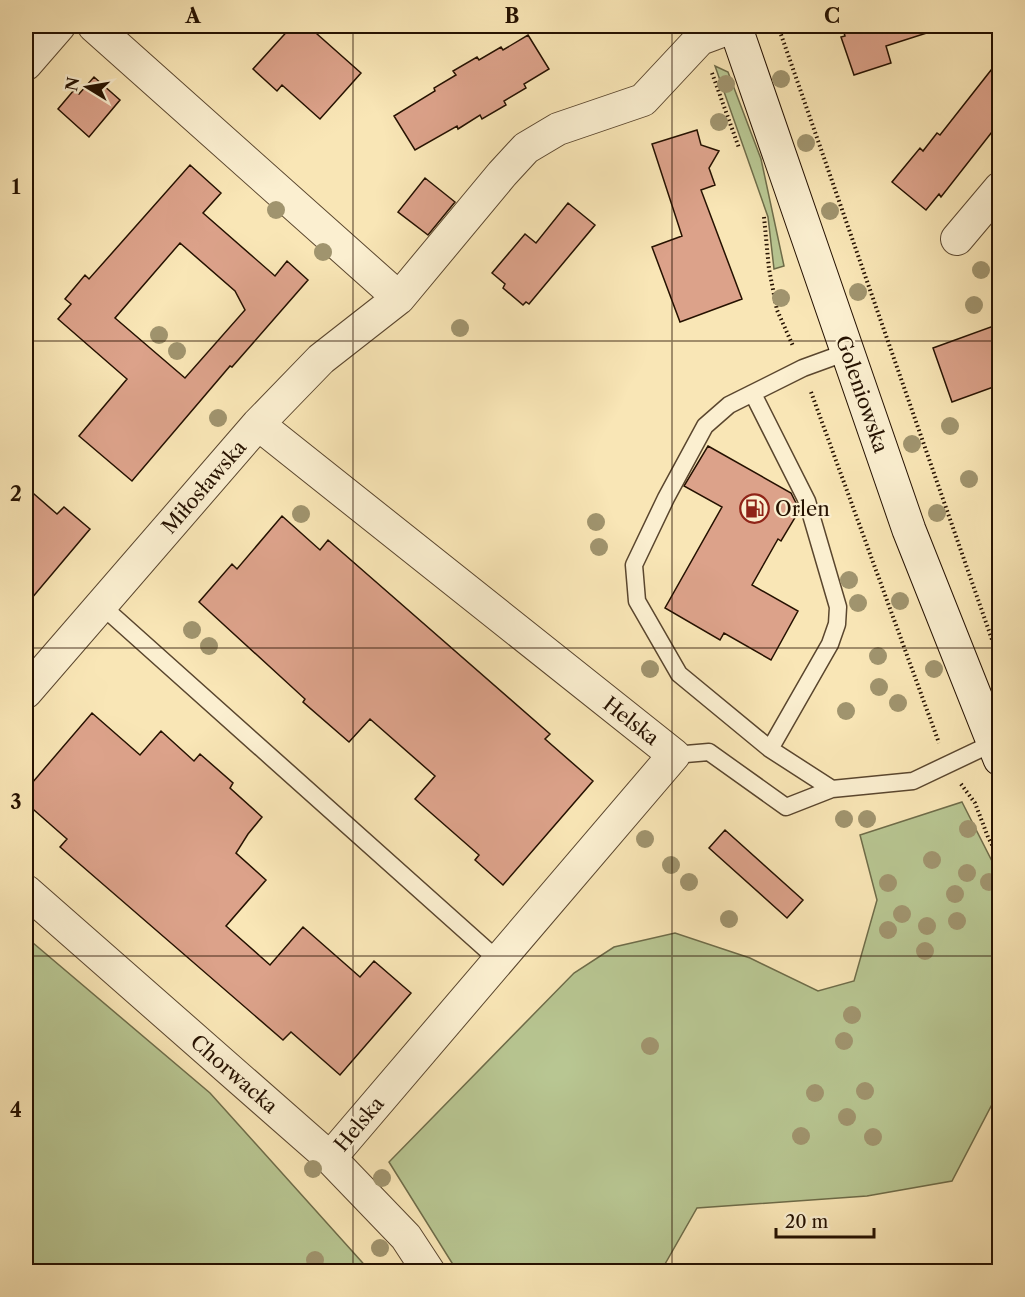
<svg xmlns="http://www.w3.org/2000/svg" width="1025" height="1297" font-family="'Libre Caslon Text',serif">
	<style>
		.green { fill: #b8c692; stroke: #6e6c49; stroke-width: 1.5 }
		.building { fill: #dca28a; stroke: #251100; stroke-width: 1.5; fill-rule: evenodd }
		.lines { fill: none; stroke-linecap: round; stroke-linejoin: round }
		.lane-casing { stroke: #5a462e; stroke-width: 19 }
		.street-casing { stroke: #5a462e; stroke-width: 34 }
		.secondary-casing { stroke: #251100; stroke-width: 35 }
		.path { stroke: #251100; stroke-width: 4; stroke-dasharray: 1.5 3; stroke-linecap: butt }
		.lane { stroke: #fbefd0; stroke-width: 16 }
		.street { stroke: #fbefd0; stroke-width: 32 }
		.secondary { stroke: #fbefd0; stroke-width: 33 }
		.tree { fill: #a0946e }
		.grid { fill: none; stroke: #251100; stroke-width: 1.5; stroke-opacity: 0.55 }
		.labels { text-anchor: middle; stroke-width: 4.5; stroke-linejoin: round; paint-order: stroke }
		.street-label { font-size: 20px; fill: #251100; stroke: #fbefd0 }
		.poi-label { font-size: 20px; fill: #251100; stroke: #fbefd0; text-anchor: start }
		.neatline { fill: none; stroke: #251100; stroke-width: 2 }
		.grid-label { font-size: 20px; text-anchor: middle; font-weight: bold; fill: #251100 }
	</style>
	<rect width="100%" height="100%" fill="#f9e6b6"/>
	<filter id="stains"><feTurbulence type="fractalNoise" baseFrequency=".00333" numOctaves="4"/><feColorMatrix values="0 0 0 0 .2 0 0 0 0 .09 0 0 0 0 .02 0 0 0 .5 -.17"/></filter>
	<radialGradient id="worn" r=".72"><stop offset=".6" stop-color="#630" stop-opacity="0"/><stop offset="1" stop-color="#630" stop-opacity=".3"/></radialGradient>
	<!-- green -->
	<path class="green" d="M715,66L728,72L761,159L784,266L774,269L768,217Z
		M962,802L999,875L1000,1089L952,1181L867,1196L697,1208L661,1271H457L389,1162L574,973L614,947L675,933L750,958L818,991L854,981L877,900L860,835Z
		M26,937L210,1093L370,1271H26Z"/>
	<!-- building -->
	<path class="building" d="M292,26H308L361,73L320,119L282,85L277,91L253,69Z
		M842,26H932L933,31L886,46L891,63L854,75L841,37L845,36Z
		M528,35L549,69L524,84L526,88L504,101L506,105L482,119L480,115L458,129L457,126L415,150L394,116L435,91L434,88L456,75L453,71L477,57L479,60L501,47L503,50Z
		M999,60V123L941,197L939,194L926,210L892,182L920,148L923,151L937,133L940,135Z
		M94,77L120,100L89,137L58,109L74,90L79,94Z
		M697,130L701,145L719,151L709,168L715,185L701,190L742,299L680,322L652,247L682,236L652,144Z
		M190,165L221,193L203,213L275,276L287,261L308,280L232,367L230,366L132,481L79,436L127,379L58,319L71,304L65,299L85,275L89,279ZM180,243L235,291L245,310L185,378L115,318Z
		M425,178L455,202L428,235L398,212Z
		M568,203L595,225L529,304L526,302L523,305L503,288L505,284L492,273L525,234L536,243Z
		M999,324V385L952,402L933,348Z
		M708,446L791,493L797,505L799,511L781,541L778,539L752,585L798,611L771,660L724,633L720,640L665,608L722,507L684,486Z
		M26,487L57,514L64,507L90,529L26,605Z
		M282,516L320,550L328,540L550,734L545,739L593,781L503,885L475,860L479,855L415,799L435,776L370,719L349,742L303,702L305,699L199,602L232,564L237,569Z
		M92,713L140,755L161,731L194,761L200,754L233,783L230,788L262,817L248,834L236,853L266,880L226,926L270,965L303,927L360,977L374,961L411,993L340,1075L291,1032L283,1040L60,847L67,839L26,803V790Z
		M725,830L803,900L787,918L709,848Z"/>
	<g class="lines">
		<defs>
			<path id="lane" d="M753,394L807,501L838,607L837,624L830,644L770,749
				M102,606L498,960
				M674,755L709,752L786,807L832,789L913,781L993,743
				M832,789L770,749L679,674L637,601L634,565L666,498L705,426L729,405L803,368L847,352"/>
			<path id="street" d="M94,26L399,298
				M26,64L59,26
				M957,239L1000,188
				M258,424L674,755L330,1158
				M26,692L258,424L321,359L399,298L502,174L526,148L558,129L643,100L700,39L735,26
				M26,891L330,1158L406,1237L429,1272"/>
			<path id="secondary" d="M735,26L909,530L1000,759"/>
		</defs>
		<!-- lane casing -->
		<use href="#lane" class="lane-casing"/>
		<!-- street casing -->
		<use href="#street" class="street-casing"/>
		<!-- secondary casing -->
		<use href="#secondary" class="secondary-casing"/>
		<!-- path -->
		<path class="path" d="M778,26L996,651
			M712,73L739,148
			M764,217L769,269L777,310L793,346
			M811,392L939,743
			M961,784L975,803L988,837L1000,860"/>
		<!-- lane -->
		<use href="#lane" class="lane"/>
		<!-- street -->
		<use href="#street" class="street"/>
		<!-- secondary -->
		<use href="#secondary" class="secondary"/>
	</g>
	<!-- trees -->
	<g class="tree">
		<circle cx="781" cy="79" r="9"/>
		<circle cx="726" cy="84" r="9"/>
		<circle cx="719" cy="122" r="9"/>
		<circle cx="806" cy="143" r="9"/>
		<circle cx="276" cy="210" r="9"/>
		<circle cx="830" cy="211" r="9"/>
		<circle cx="323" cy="252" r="9"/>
		<circle cx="981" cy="270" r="9"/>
		<circle cx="858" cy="292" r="9"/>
		<circle cx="781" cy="298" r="9"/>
		<circle cx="974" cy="305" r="9"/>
		<circle cx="460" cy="328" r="9"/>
		<circle cx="159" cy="335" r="9"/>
		<circle cx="177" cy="351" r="9"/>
		<circle cx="218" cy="418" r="9"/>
		<circle cx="950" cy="426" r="9"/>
		<circle cx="912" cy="444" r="9"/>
		<circle cx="969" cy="479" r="9"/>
		<circle cx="937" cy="513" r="9"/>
		<circle cx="301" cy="514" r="9"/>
		<circle cx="596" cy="522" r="9"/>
		<circle cx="599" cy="547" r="9"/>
		<circle cx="849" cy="580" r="9"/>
		<circle cx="900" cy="601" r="9"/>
		<circle cx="858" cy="603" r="9"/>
		<circle cx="192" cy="630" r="9"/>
		<circle cx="209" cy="646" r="9"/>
		<circle cx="878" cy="656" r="9"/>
		<circle cx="650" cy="669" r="9"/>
		<circle cx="934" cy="669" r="9"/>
		<circle cx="879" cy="687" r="9"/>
		<circle cx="898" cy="703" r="9"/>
		<circle cx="846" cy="711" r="9"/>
		<circle cx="844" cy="819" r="9"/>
		<circle cx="867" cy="819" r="9"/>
		<circle cx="968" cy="829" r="9"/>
		<circle cx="645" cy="839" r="9"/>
		<circle cx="932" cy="860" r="9"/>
		<circle cx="671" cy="865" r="9"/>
		<circle cx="967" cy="873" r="9"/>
		<circle cx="689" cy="882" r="9"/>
		<circle cx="989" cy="882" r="9"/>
		<circle cx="888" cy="883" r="9"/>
		<circle cx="955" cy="894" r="9"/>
		<circle cx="902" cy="914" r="9"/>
		<circle cx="729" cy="919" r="9"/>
		<circle cx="957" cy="921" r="9"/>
		<circle cx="927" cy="926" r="9"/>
		<circle cx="888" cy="930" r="9"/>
		<circle cx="925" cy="951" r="9"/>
		<circle cx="852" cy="1015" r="9"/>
		<circle cx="844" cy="1041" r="9"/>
		<circle cx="650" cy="1046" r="9"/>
		<circle cx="865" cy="1091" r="9"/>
		<circle cx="815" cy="1093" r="9"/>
		<circle cx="847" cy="1117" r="9"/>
		<circle cx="801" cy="1136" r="9"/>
		<circle cx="873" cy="1137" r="9"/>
		<circle cx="313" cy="1169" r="9"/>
		<circle cx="382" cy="1178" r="9"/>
		<circle cx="380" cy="1248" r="9"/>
		<circle cx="315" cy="1260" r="9"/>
	</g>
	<!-- grid -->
	<path class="grid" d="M353,26V1272M672,26V1272M26,341H1000M26,648H1000M26,956H1000"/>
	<!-- icons -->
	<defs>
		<symbol id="fuel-ring" viewBox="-11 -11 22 22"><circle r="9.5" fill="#fbefd0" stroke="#8f2418" stroke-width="1.5"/><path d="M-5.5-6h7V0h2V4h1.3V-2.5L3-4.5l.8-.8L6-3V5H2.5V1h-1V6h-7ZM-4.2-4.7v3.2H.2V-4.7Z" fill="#8f2418"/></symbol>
	</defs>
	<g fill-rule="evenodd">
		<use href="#fuel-ring" x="738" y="492" width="33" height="33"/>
	</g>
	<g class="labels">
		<!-- street labels -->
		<g class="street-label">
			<text transform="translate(862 394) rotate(71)" y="7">Goleniowska</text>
			<text transform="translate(204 487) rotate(-49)" y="7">Miłosławska</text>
			<text transform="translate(631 721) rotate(38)" y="7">Helska</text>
			<text transform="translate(234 1074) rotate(41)" y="7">Chorwacka</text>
			<text transform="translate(359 1124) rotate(-50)" y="7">Helska</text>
		</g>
		<!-- poi labels -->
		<g class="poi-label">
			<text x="775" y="516">Orlen</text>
		</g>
	</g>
	<!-- margin -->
	<rect width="1025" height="1297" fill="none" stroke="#f9e6b6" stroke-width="66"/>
	<!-- north arrow -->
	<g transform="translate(87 87) rotate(281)" stroke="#fbefd0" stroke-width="4.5" paint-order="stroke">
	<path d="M0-4.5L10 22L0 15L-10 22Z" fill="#251100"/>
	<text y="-9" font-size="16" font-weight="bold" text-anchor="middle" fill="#251100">N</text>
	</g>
	<!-- scale -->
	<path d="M776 1228v9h98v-9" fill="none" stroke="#251100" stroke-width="3"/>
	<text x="785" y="1228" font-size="18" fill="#251100" stroke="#fbefd0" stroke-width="4.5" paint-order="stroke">20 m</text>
	<rect x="33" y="33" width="959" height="1231" class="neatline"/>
	<g class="grid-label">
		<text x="193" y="23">A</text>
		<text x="512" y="23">B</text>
		<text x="832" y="23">C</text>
		<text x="16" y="194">1</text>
		<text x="16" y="501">2</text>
		<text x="16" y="809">3</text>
		<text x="16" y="1117">4</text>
	</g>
	<rect width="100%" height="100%" filter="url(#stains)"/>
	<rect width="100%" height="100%" fill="url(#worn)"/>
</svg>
